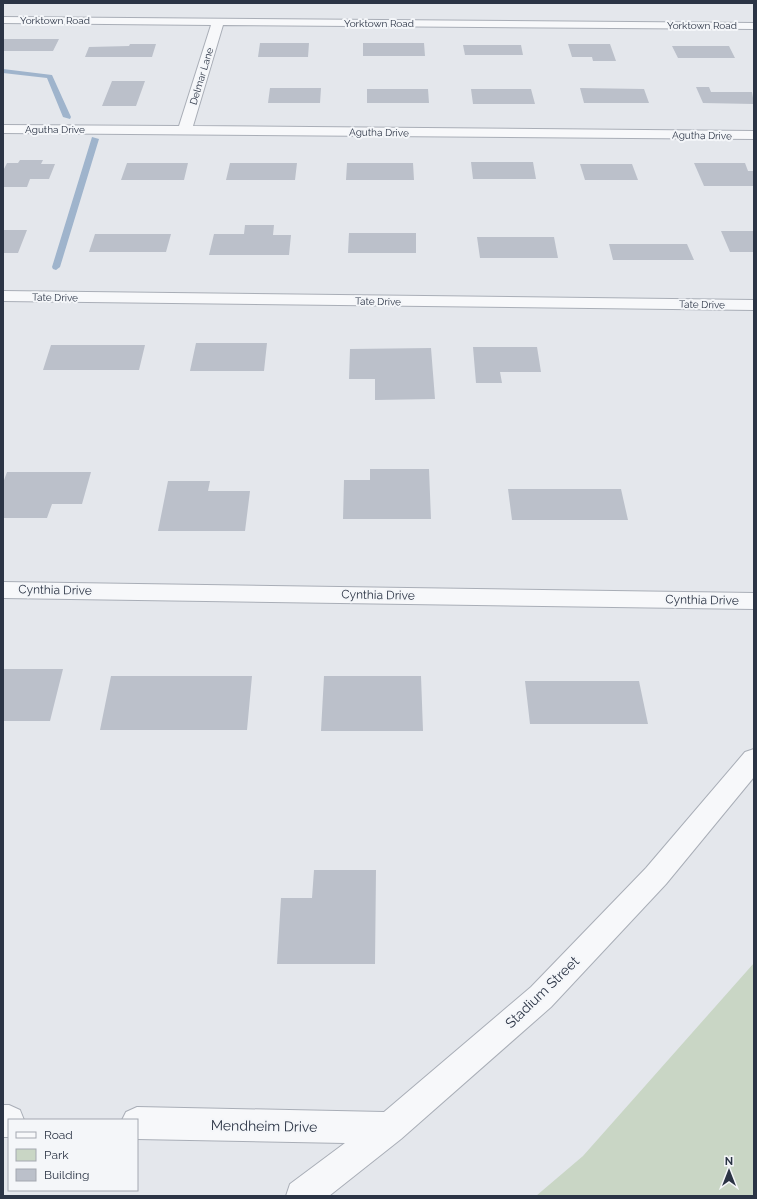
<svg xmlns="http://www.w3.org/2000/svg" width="757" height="1199" font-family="Raleway,sans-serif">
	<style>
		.green { fill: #c9d6c5 }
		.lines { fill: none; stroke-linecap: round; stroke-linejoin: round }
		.stream { fill: #9fb4cc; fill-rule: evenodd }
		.building { fill: #bbc0ca }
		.minor-casing { stroke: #a9aeb7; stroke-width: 2 }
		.minor { fill: #f7f8fa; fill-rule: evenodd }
		.labels { text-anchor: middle; stroke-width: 4; stroke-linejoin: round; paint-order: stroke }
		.far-street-label { font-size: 10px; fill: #2b3445; stroke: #f4f6f9 }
		.street-label { font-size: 12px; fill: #2b3445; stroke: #f4f6f9 }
		.near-street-label { font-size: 14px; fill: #2b3445; stroke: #f4f6f9 }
	</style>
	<rect width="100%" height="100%" fill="#e4e7ec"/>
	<!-- green -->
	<path class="green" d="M754,963V1196H536L583,1156Z"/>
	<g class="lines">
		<!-- stream -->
		<path class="stream" d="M3,69L52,75L71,117L70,119L63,117L47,78L3,73Z
			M92,137L99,139L60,267L56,270L53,269L52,267Z"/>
	</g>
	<!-- building -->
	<path class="building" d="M3,39H59L53,51H3Z
		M260,43H309L308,57H258Z
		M363,43H424L425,56H363Z
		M130,44H156L152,57H85L89,47L129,46Z
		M568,44H610L616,61H593L592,57H572Z
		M463,45H521L523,55H465Z
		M672,46H729L735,58H678Z
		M112,81H145L136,106H102Z
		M696,87H709L711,92H752L754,104L703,103Z
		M270,88H321L320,103H268Z
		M580,88L644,89L649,103H584Z
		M367,89H428L429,103H367Z
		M471,89H531L535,104H473Z
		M20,160H43L41,164H55L49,179H30L27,187H3V171L7,163H18Z
		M471,162H533L536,179H473Z
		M127,163H188L184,180H121Z
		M230,163H297L295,180H226Z
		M347,163H413L414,180H346Z
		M694,163H745L748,171H754V186H704Z
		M580,164H632L638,180H585Z
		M245,225H274L273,235H291L289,255H209L214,234H244Z
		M3,230H27L18,253H3Z
		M721,231H754V252H730Z
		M349,233H416V253H348Z
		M95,234H171L166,252H89Z
		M477,237H554L558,258H480Z
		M609,244H687L694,260H613Z
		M196,343H267L264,371H190Z
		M51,345H145L139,370H43Z
		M473,347H537L541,372H500L502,383H476Z
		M431,348L435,399L375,400V379H349L350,349Z
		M370,469H429L431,519H343L344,480H370Z
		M7,472H91L82,504H52L47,518H3V483Z
		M168,481H210L208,491H250L245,531H158Z
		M508,489H621L628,520H512Z
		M3,669H63L50,721H3Z
		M111,676H252L247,730H100Z
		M324,676H421L423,731H321Z
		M525,681H639L648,724H530Z
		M314,870H376L375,964H277L281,898H312Z"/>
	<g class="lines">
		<defs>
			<path id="minor" d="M3,17L754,23V29L223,25L193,126L754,131V139L3,133V125L179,126L211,25L3,23Z
				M3,291L754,300V310L3,301Z
				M3,582L754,593V609L3,598Z
				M754,749V777L666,884L551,1007L401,1139L329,1196H286L290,1184L345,1143L137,1139V1120H122L126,1112L137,1107L384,1112L531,987L646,868L745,752Z
				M3,1105H9L20,1110L24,1120H9V1137H3Z"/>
		</defs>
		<!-- minor casing -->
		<use href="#minor" class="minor-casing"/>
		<!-- minor -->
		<use href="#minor" class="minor"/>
	</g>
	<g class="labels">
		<!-- far-street labels -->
		<g class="far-street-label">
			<text x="55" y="24">Yorktown Road</text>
			<text x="379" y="27">Yorktown Road</text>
			<text x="702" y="29">Yorktown Road</text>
			<text transform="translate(201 76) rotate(-73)" y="4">Delmar Lane</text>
			<text x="55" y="133">Agutha Drive</text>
			<text transform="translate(379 132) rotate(1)" y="4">Agutha Drive</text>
			<text transform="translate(702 135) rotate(1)" y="4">Agutha Drive</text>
			<text transform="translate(55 297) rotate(1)" y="4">Tate Drive</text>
			<text transform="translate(378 301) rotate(1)" y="4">Tate Drive</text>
			<text transform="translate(702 304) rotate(1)" y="4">Tate Drive</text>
		</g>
		<!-- street labels -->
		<g class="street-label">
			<text transform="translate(55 590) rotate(1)" y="4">Cynthia Drive</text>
			<text transform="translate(378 595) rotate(1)" y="4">Cynthia Drive</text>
			<text transform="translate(702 600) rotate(1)" y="4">Cynthia Drive</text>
		</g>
		<!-- near-street labels -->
		<g class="near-street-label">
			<text transform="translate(542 992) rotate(-44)" y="5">Stadium Street</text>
			<text transform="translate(264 1126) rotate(1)" y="5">Mendheim Drive</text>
		</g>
	</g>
	<!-- border -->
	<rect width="757" height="1199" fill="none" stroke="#2b3445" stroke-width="8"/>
	<!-- legend -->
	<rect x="8" y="1119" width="130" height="72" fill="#f4f6f9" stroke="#a4a8b1"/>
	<rect x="16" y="1132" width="20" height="6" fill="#f7f8fa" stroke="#a4a8b1"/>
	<text x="44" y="1139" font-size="12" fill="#2b3445">Road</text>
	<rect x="16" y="1149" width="20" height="12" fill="#c9d6c5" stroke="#a4a8b1"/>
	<text x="44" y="1159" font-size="12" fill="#2b3445">Park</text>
	<rect x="16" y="1169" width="20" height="12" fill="#bbc0ca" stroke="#a4a8b1"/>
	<text x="44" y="1179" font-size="12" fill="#2b3445">Building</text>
	<!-- north arrow -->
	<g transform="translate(729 1171)" stroke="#f4f6f9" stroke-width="3" paint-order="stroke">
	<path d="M0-3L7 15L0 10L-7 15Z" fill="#2b3445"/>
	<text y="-6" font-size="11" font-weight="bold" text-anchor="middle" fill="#2b3445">N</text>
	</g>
</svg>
